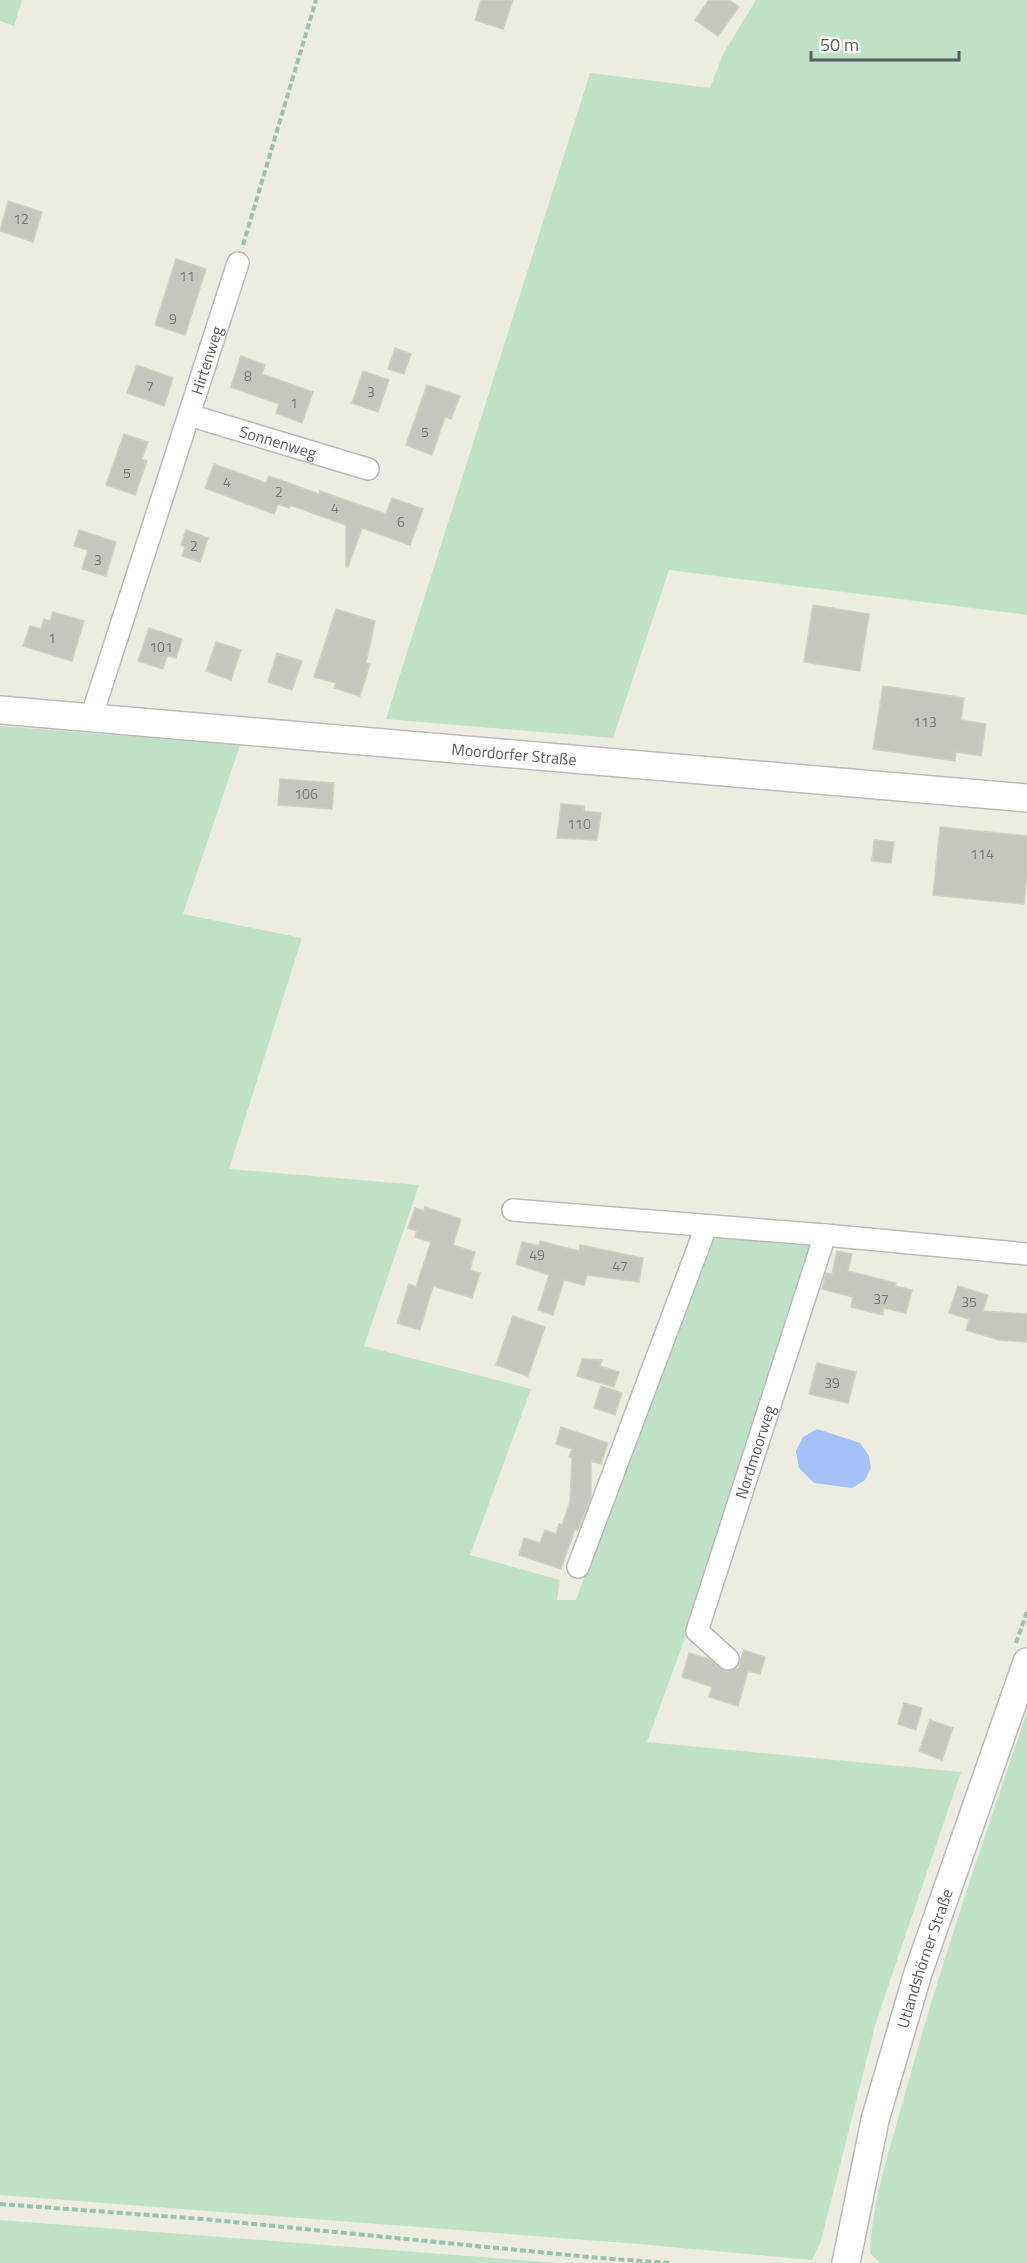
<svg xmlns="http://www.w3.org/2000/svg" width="1027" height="2263" font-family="'Titillium Web',sans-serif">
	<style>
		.green { fill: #bfe2c7 }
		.water { fill: #a4c1f9 }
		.building { fill: #c7c6be; stroke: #d0cfc0; stroke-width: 1.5 }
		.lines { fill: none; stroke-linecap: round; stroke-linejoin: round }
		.minor-casing { stroke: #b9babf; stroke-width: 24 }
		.tertiary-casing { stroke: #b9babf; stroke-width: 30 }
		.path { stroke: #99c2ae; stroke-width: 4; stroke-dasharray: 6 3; stroke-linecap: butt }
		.minor { stroke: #fff; stroke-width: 21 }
		.tertiary { stroke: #fff; stroke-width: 27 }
		.labels { text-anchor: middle; stroke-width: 5; stroke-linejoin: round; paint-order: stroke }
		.number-label { font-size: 14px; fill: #757678 }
		.street-label { font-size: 16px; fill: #5a5c61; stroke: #fff }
	</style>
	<rect width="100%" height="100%" fill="#ecece1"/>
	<!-- green -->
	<path class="green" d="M0,0H22L14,26L0,21Z
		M756,0H1027V615L669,570L613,738L386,719L590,73L710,88L723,54Z
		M0,726L240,745L183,914L302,938L229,1169L419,1185L364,1346L531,1389L470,1555L560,1580L557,1600H576L706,1238L723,1236L818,1240L690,1624L647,1742L961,1772L876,2022L821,2241L812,2260L639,2244L0,2195Z
		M1027,1712V2263H880L870,2253C872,2199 891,2146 905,2094C940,1965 984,1839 1027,1712Z
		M0,2220L557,2263H0Z"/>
	<!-- water -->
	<path class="water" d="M817,1429L860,1443L869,1456L871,1468L865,1480L852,1488L814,1483L799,1468L796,1451L803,1437Z"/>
	<!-- building -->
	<path class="building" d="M481,0H513L503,29L475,20Z
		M709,0H729L739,7L718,36L695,20Z
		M8,201L42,212L33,242L0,231Z
		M176,259L206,269L185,335L155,325Z
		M395,348L411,354L404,374L388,369Z
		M241,356L265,365L262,374L313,392L302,423L276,413L279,404L231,387Z
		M137,365L173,378L164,406L127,393Z
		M363,371L389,380L378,412L352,403Z
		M427,385L460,396L451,419L445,417L432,455L406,445Z
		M124,434L148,442L142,459L147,461L135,495L106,485Z
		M214,464L266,483L269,476L319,494L320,491L386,514L392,498L423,509L410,545L362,528L348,567H346V525L290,505L289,508L278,504L274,514L205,488Z
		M79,530L116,542L106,576L82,569L88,550L74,546Z
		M186,530L208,538L200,562L182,556L185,547L181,545Z
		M813,605L869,614L860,671L804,662Z
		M336,609L375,621L366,663L370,664L360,696L334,688L336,683L314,677Z
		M53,612L84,621L72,661L23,646L30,626L41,629L44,619L50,621Z
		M149,628L182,639L176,658L167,656L163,669L138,661Z
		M216,642L241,650L231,680L206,671Z
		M277,653L302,661L292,690L268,682Z
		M883,686L964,698L961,720L986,724L981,756L956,752L955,761L873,749Z
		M280,779L334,783L332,809L278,805Z
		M561,804L584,806V811L601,813L597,840L557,838Z
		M940,827L1027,836V872L1024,904L933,895Z
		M874,840L894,842L891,863L872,861Z
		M425,1207L461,1219L453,1245L475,1252L470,1270L480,1273L472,1298L433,1286L420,1330L397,1323L409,1284L416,1287L431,1242L415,1237L417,1231L408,1228L415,1208L424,1211Z
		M540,1241L579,1251L580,1245L643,1258L639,1282L587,1275L584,1285L564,1280L553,1315L538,1310L549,1275L516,1264L522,1242L539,1246Z
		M837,1251L852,1254L848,1271L896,1283L895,1286L912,1290L906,1313L884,1308L883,1315L851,1307L853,1297L822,1289L826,1273L832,1274Z
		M958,1286L988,1295L983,1311L1027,1314V1342L999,1340L966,1330L969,1319L949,1313Z
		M513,1316L545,1327L528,1376L496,1365Z
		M582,1359L602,1360L600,1366L619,1372L614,1387L577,1376Z
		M817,1363L856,1372L848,1403L809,1394Z
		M601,1386L622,1393L615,1415L594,1408Z
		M561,1427L608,1443L601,1464L591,1461V1497L578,1530L575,1529L561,1569L519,1555L524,1538L540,1543L545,1530L556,1534L559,1524L562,1525L570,1502L572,1458L569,1457L572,1449L556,1444Z
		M744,1650L765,1657L760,1674L748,1671L738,1706L709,1697L712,1687L682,1677L689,1653L709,1659L726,1672L738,1668Z
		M904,1703L922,1708L916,1730L898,1724Z
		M930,1720L953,1728L942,1760L919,1751Z"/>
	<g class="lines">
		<defs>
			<g id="minor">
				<path id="s1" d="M189,415L368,469"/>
				<path id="s2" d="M91,718L238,263"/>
				<path d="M513,1210L825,1235L1027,1254"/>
				<path d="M578,1567L706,1227"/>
				<path id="s3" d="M728,1659L697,1631L825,1235"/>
			</g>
			<g id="tertiary">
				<path id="s4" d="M0,710L1027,798"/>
				<path id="s5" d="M846,2263L875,2120L918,1973L1027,1662"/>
			</g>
		</defs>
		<!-- minor casing -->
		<use href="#minor" class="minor-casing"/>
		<!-- tertiary casing -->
		<use href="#tertiary" class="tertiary-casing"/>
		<!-- path -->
		<path class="path" d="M243,245L316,0
			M1016,1643L1027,1612
			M0,2204L203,2219L599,2258L670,2263"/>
		<!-- minor -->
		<use href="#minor" class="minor"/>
		<!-- tertiary -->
		<use href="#tertiary" class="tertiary"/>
	</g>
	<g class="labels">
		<!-- number labels -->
		<g class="number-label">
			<text x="21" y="224">12</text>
			<text x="187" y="281">11</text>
			<text x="173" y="324">9</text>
			<text x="248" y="381">8</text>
			<text x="150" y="391">7</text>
			<text x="371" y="397">3</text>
			<text x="294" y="408">1</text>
			<text x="425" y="437">5</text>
			<text x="127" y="478">5</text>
			<text x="227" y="487">4</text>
			<text x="279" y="497">2</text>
			<text x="335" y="513">4</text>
			<text x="401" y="527">6</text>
			<text x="194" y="551">2</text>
			<text x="98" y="565">3</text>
			<text x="52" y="643">1</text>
			<text x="161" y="652">101</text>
			<text x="925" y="727">113</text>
			<text x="306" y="799">106</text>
			<text x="579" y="829">110</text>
			<text x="982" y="859">114</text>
			<text x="537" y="1260">49</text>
			<text x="620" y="1271">47</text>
			<text x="881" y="1304">37</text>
			<text x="969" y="1307">35</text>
			<text x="832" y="1388">39</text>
		</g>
		<!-- street labels -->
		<g class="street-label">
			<text dy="6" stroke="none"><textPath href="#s2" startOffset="376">Hirtenweg</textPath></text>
			<text dy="6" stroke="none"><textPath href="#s1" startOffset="93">Sonnenweg</textPath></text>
			<text dy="6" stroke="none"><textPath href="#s4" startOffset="516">Moordorfer Straße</textPath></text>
			<text dy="6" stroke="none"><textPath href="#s3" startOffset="230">Nordmoorweg</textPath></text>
			<text dy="6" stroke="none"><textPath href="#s5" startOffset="315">Utlandshörner Straße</textPath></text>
		</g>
	</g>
	<!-- scale -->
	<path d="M811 51v9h148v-9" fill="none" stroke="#5a5c61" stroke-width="3"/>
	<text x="820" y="51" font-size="18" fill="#5a5c61" stroke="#ffffff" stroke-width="4.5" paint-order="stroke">50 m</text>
</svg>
